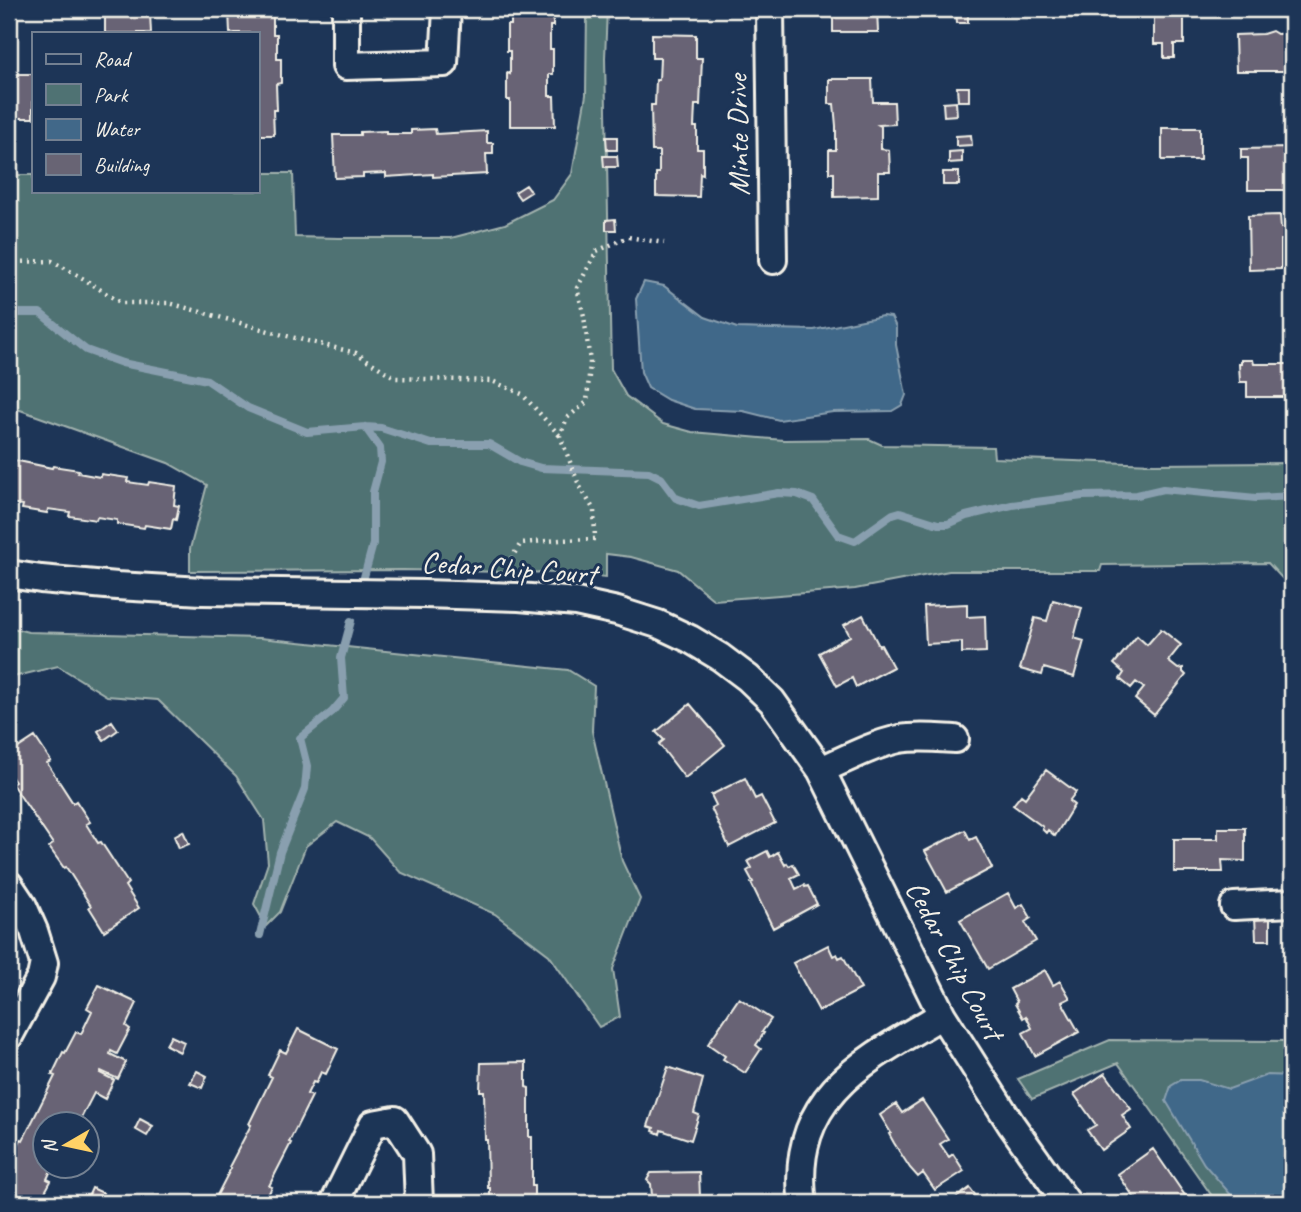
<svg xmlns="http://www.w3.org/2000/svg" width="1301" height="1212" font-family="Caveat,sans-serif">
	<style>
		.green { fill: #4f7273; stroke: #a2b2ae; stroke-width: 2 }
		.water { fill: #416889; stroke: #899faf; stroke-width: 2 }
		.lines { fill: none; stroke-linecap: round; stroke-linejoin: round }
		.stream { stroke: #899faf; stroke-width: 8 }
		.building { fill: #686474; stroke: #f4f1e8; stroke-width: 2 }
		.street-casing { stroke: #f4f1e8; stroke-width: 32 }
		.path { stroke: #f4f1e8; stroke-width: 4.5; stroke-dasharray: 2 5; stroke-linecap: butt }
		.street { stroke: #1d3557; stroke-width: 26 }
		.labels { text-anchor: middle; stroke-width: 6; stroke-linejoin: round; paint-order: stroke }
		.street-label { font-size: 30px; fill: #f4f1e8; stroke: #1d3557 }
	</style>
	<rect width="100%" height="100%" fill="#1d3557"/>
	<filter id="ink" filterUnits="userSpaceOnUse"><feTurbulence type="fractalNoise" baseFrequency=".0143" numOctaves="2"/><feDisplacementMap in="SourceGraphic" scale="14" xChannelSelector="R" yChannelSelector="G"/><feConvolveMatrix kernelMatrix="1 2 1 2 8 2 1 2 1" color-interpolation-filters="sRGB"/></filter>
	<g filter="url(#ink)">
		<!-- green -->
		<path class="green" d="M587,9H607L605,58L611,369L626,396L663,424L692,432L784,440L869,439L882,445L993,447L994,458L1154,464L1292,463V589L1268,563L1102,565L1100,571H949L855,589L714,600L678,570L631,557L606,554V577L562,573L403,570L190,571V549L207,485L168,463L9,406V175H33V191H257V173H293L295,237L339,238H451L505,224L553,200L572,174L586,95Z
			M9,627L28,632L260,638L568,670L594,686L592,731L622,861L640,899L613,969L620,1017L599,1027L549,955L495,914L400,872L370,838L337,822L306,846L280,912L266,926L254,904L268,863L264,820L236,776L158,700L107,696L58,666L9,678Z
			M1110,1040L1292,1041V1203H1217L1118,1063L1032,1099L1018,1079Z"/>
		<!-- water -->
		<path class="water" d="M644,282L664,286L705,317L737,328L814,330L882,316L891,317L896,327V345L906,395L902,405L892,411L833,412L779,420L743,411L695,409L668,400L648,388L641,372L636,299Z
			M1267,1075L1292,1076V1192L1282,1203H1238L1204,1164L1166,1101L1171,1086L1181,1080H1199L1229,1089Z"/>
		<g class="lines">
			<!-- stream -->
			<path class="stream" d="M9,316L19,313H40L86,350L122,363L207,380L248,408L307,432L365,427L381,428L431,444H489L520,462L541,468L649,472L661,478L676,498L699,506L779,493L797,494L813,500L838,535L855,541L893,514L900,512L938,524H948L966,516L1012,505L1083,496L1137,495L1163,489L1256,498L1292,496
				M364,577L373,544V492L381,462L380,448L365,427
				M260,935L280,852L305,789L307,766L300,738L332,712L344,698L341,658L351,621"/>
		</g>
		<!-- building -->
		<path class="building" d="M103,9H147V14L150,13L151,33H105V15H103Z
			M233,9H276V11H273V34H277V59H281V83L276,84L277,110H273L274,135H257V33H230L229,10Z
			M511,9H553V26H550V49H553V74H549V96H554L555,126H510V100H507V73L510,74V51H507V25H511Z
			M828,9H877L878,32H833V9Z
			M1184,9V44H1174V58H1164V44H1154V10Z
			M956,10H968V23H957Z
			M1272,31L1277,34L1289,33V71H1236L1235,35L1263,34Z
			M652,34L696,35V58H702L700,105H695L694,127H697V149H703V174L700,173L699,197L656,196V173H659V151H652L651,105H655L656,80H659L660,58H652Z
			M9,69H11V74H33V118H11V113H9Z
			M829,79H872L873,102H894L895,124L879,125L881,126V149L889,150L890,172H878V196L834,197V173H829V150H836V126L834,104H829Z
			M957,87H969V101H958Z
			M956,102L957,115L944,116L943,103Z
			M1162,128H1200V160H1162Z
			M435,129L436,134L487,131V143H493V154H486L487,174L433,177V174L386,177V173L363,174V177L335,178L333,135H360V132L386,131V134H411V130Z
			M971,135L972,145L956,146V136Z
			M606,137H617V150H607Z
			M1292,148V185H1287V190H1248V158H1241V149Z
			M962,151V162L949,163V152Z
			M603,156H617L618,167H604Z
			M943,172H959V185H943Z
			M526,185L531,192L520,199L515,192Z
			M1280,215L1281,228H1287L1288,240H1281V269L1249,270L1248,216Z
			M615,219L616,230H606V220Z
			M1241,360H1253L1254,364H1292V397H1247V382H1240L1239,364H1241Z
			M9,459L52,468L53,466L79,470L78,473L100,477L101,474L128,478L127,482L148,485L149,482L176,486L174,505L179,506L176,520L173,519L171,529L145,525L144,528L117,524V520L97,517L96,520L69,516L70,512L48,509L47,513L22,509L23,505L9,503Z
			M1053,600L1082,608L1074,638L1084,641L1074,677L1044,668L1042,675L1020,669L1035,618L1047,621Z
			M967,604V617L985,616L986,652L962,653V642L926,644L924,606Z
			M863,615L879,646L881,645L893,667L856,687L852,678L837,686L819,653L850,636L844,625Z
			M1161,629L1181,645L1168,661L1178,669L1183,668V672L1186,675L1154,715L1135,699L1144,688L1136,682L1131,688L1120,679L1124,673L1114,664L1137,636L1147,645Z
			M690,704L725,745L685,778L659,744L664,740L656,732Z
			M112,721L118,730L104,740L98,731Z
			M35,737L51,761L47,763L73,803L76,801L90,822L86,824L98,843L101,842L128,883L125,886L139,908L104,931L89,907L91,906L66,867L64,868L49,847L53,844L12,784L15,782L9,773V754Z
			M1046,770L1076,792L1069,801L1074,805L1055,836L1048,830L1046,833L1042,829L1043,827L1013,805L1021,795L1025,798Z
			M745,778L755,799L761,796L775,823L729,847L711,808L716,805L711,795Z
			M1218,828H1245V861L1222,860L1223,872H1174V839H1218Z
			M965,830L970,840L976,837L992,868L947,892L925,851Z
			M183,831L189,844L179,848L174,836Z
			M767,851L770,857L778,852L785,865L787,863L789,866L793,864L799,874L791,878L796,889L804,885L805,887L808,886L817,904L773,928L751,883L753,882L747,871L752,868L748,861Z
			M1008,893L1016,908L1023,904L1031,918L1025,922L1036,941L988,969L960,920Z
			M1255,916H1270V940H1256Z
			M828,945L833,956L837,954L839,958L843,956L861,989L819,1011L793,963Z
			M1045,970L1053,985L1060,981L1070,998L1062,1002L1079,1032L1035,1056L1023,1033L1032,1028L1026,1016L1023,1018L1015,1004L1017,1002L1010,989Z
			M99,985L137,1003L126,1026L130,1029L117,1054L111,1051L110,1054L126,1062L118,1079L101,1071L100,1073L114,1080L105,1099L94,1093L78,1124H46V1166H53L47,1179L51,1181L39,1203H9V1166L21,1139L23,1140L55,1076L52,1075L63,1052L65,1053L76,1032L81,1034L92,1011L87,1008Z
			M739,998L771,1019L762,1032L764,1033L756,1045L761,1049L745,1073L723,1059L725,1056L708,1044Z
			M298,1029L338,1049L326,1074L321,1072L316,1083L313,1082L307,1094L312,1096L289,1142L291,1143L269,1186L272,1187L264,1203H213L231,1168L229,1167L251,1125L249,1124L272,1077L268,1075L280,1050L286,1053Z
			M171,1036L184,1042L180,1052L166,1045Z
			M526,1062V1087L529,1088V1137H532V1186H534V1203H490V1188H488L487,1140H485L484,1091H480L481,1063Z
			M668,1067L703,1079L694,1113L699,1115L691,1140L661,1130L660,1134L653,1131L654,1128L648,1126Z
			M197,1071L207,1076L202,1088L190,1083Z
			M1105,1073L1131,1109L1122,1115L1131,1129L1101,1150L1087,1130L1096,1125L1074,1094Z
			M922,1100L948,1139L940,1144L949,1157L953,1154L964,1171L935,1190L923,1173L918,1177L910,1168L894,1143L889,1134L891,1133L880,1115L896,1104L902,1113Z
			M140,1119L153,1126L147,1136L135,1129Z
			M1153,1149L1186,1197L1177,1203H1138L1118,1174Z
			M699,1172L700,1197L687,1198L688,1203H650L649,1196H652L651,1184L647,1180L651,1173Z
			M92,1188L103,1193L99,1203L88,1197Z
			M970,1188L979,1200L985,1195L991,1203H949Z"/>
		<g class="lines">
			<defs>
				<path id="street" d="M346,9V66L444,63L447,9
					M770,9L773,260
					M9,574L41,579L117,586L202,591L424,594L519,597L576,602L617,611L658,624L690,639L720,657L748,678L772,701L821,770L942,1015L1011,1124L1067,1203
					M821,770C846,759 872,745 899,739C918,736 937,738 955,739
					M9,885L23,906L34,931L44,963L41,977L9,1036
					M1234,906L1292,903
					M802,1196C792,1094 867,1059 942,1015
					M334,1203L373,1124L395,1120L417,1154L419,1203"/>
			</defs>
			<!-- street casing -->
			<use href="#street" class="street-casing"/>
			<!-- path -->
			<path class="path" d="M9,262L52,261L84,279L121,303H169L283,335L356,353L396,378L492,381L522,394L560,436
				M512,572L509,562L521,543L560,540L595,539L594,510L579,485L560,436L567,418L587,402L590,362L584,316L577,288L597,251L628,237L664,243"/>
			<!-- street -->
			<use href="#street" class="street"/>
		</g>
	</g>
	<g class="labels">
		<!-- street labels -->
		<g class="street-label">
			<text transform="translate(738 135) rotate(-91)" y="10">Minte Drive</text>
			<text transform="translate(509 568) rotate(4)" y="10">Cedar Chip Court</text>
			<text transform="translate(955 960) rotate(62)" y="10">Cedar Chip Court</text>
		</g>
	</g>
	<!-- margin -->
	<rect width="1301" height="1212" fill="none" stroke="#1d3557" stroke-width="35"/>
	<rect x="18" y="18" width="1266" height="1177" fill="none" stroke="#f4f1e8" stroke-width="2.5" filter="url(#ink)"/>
	<!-- legend -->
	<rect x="32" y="32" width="228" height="161" fill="#1d3557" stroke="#738091" stroke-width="2"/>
	<rect x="46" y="54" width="35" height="10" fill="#1d3557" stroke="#738091" stroke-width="2"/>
	<text x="94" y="66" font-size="21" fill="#f4f1e8">Road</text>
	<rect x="46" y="84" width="35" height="21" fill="#4f7273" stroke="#738091" stroke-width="2"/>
	<text x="94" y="102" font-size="21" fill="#f4f1e8">Park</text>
	<rect x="46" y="119" width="35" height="21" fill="#416889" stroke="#738091" stroke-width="2"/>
	<text x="94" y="136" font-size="21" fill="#f4f1e8">Water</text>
	<rect x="46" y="154" width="35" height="21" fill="#686474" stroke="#738091" stroke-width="2"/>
	<text x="94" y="172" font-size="21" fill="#f4f1e8">Building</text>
	<!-- north arrow -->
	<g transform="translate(66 1145) rotate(261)"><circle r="33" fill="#1d3557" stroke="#738091" stroke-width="2"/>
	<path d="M0-5L12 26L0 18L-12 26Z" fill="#ffd166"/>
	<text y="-10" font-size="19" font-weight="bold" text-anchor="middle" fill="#f4f1e8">N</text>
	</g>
</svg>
